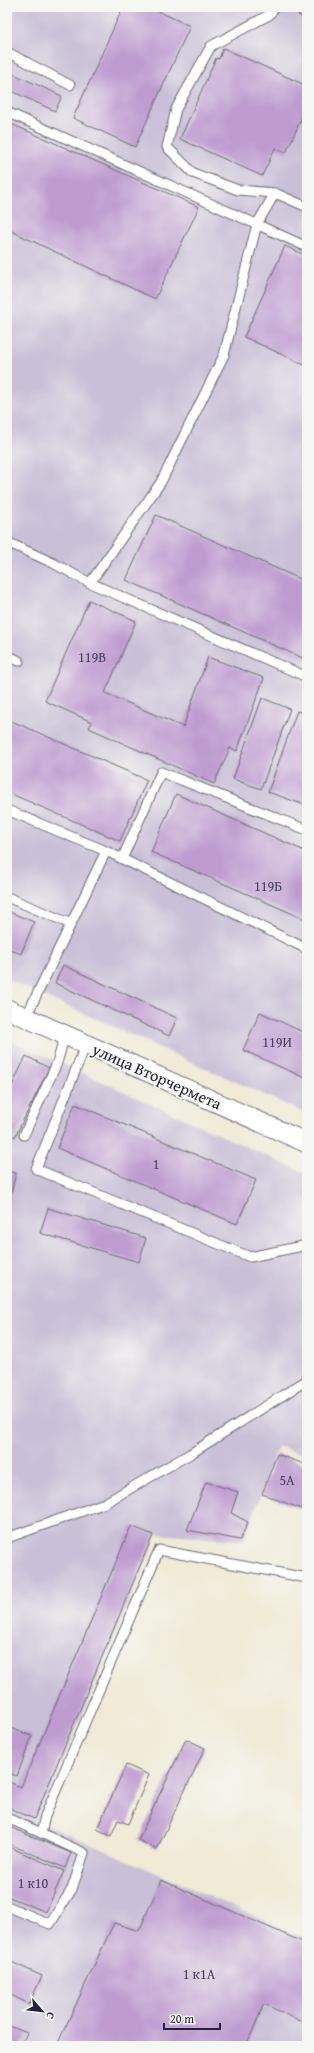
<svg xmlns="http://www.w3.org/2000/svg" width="314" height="2053" font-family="'Gentium Book Plus',serif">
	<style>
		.industrial { fill: #c9bfd7 }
		.building { fill: #be9cd0 }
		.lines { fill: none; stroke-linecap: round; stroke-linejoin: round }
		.lane-casing { stroke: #6a6871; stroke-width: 11 }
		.street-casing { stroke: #6a6871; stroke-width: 21 }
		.lane { stroke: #fff; stroke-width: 9 }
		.street { stroke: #fff; stroke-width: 19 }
		.labels { text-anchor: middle; stroke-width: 3.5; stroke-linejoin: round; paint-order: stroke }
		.number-label { font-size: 14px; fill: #494060 }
		.street-label { font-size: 16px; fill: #22223b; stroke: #f6f6f2 }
	</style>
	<rect width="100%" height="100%" fill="#f6f6f2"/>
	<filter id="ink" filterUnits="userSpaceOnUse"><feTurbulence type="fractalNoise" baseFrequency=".025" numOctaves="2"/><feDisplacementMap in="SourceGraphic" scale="8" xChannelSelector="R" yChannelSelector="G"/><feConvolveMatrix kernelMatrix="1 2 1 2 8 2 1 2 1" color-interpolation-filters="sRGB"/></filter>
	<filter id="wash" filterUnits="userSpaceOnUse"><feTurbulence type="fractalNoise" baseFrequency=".012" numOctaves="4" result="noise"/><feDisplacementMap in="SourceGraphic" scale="16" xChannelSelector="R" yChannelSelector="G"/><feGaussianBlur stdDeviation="0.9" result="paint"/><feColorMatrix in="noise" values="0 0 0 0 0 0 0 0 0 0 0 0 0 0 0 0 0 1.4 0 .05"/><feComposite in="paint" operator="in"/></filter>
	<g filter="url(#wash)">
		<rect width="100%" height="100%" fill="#f0ead6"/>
		<!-- industrial -->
		<path class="industrial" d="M7,7H307V1114L7,979Z
			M7,1039L307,1174V1456L278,1446L244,1541L157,1534L38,1821L307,1939V2046H7Z"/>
		<g id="blocks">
			<!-- building -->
			<path class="building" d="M123,7H149L190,26L135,147L73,118Z
				M301,7H307V19L298,15Z
				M223,48L307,86V106L286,153L275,148L262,176L180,139L216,58L219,59Z
				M7,71L62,96L55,111L7,89Z
				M7,122L199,207L155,299L7,229Z
				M285,246L307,256V366L244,337Z
				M156,515L307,582V660L126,580Z
				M89,600L136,621L105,693L183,727L208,657L264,678L237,751L230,748L214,784L89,728L92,722L45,701Z
				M262,698L290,709L261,789L233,779Z
				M297,711L307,714V800L305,805L268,792Z
				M7,719L147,780L120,841L7,792Z
				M176,794L307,852V920L151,852Z
				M7,911L34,922L21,954L7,948Z
				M63,965L177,1018L169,1036L55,983Z
				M260,1012L307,1034V1079L243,1050Z
				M26,1056L49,1068L15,1137L7,1133V1096Z
				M75,1104L256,1180L237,1224L57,1148Z
				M7,1171L16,1173L8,1207H7Z
				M48,1208L146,1238L139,1262L40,1233Z
				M277,1454L307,1465V1511L262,1494Z
				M206,1482L238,1492L231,1513L248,1522L240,1540L187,1530Z
				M131,1526L153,1535L34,1819L7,1807V1781L21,1787Z
				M7,1727L32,1736L17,1776L7,1773Z
				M186,1739L205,1748L157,1849L138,1840Z
				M126,1765L149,1775L128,1824L118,1820L111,1836L97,1829Z
				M7,1826L71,1853L65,1868L7,1843Z
				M7,1846L64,1871L46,1912L7,1896Z
				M161,1880L307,1944V2024L264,2004L246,2046L57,2045L114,1923L139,1931Z
				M7,1960L42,1976L29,2004L7,1993Z
				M7,2025L27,2033L21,2046H7Z"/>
		</g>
	</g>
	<g filter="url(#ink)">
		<use href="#blocks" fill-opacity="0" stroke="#6a6871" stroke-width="1"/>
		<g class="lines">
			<defs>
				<path id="lane" d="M275,7L269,15L211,46L176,109L167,147L193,173L238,190L275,193L307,207
					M7,52L70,85
					M7,112L307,247
					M7,542L53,563L90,583L161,482L224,355L257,224L275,193
					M90,583L307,677
					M7,655L19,661
					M7,810L106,851
					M122,859L161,772L307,830
					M7,897L71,924
					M26,1017L106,851L307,949
					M86,1044L36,1169L250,1257L307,1245
					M24,1135L57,1063L65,1035
					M7,1538L105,1503L190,1454L307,1380
					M7,1818L41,1833
					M7,1906L50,1924L72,1889L84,1853L41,1833L45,1816L159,1550L307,1578"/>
				<path id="street" d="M7,1009L307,1143"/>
			</defs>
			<!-- lane casing -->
			<use href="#lane" class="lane-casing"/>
			<!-- street casing -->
			<use href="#street" class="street-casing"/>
			<!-- lane -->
			<use href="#lane" class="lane"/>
			<!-- street -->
			<use href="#street" class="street"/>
		</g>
	</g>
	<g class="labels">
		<!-- number labels -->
		<g class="number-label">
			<text x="92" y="662">119В</text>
			<text x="268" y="891">119Б</text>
			<text x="277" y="1047">119И</text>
			<text x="156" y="1169">1</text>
			<text x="287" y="1485">5А</text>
			<text x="33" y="1888">1 к10</text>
			<text x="199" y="1979">1 к1А</text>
		</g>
		<!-- street labels -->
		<g class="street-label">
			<text transform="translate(157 1076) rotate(24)" y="6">улица Вторчермета</text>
		</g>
	</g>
	<!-- margin -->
	<rect width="314" height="2053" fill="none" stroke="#f6f6f2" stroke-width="24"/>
	<!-- north arrow -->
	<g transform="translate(42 2011) rotate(118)" stroke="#f6f6f2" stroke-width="3" paint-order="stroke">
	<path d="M0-3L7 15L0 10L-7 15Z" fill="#22223b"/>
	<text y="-6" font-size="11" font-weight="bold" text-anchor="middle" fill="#22223b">С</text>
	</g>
	<!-- scale -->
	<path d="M164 2023v6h56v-6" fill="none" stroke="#22223b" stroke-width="2"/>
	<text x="170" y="2023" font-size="12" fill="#22223b" stroke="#f6f6f2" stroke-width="3" paint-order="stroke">20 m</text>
</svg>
